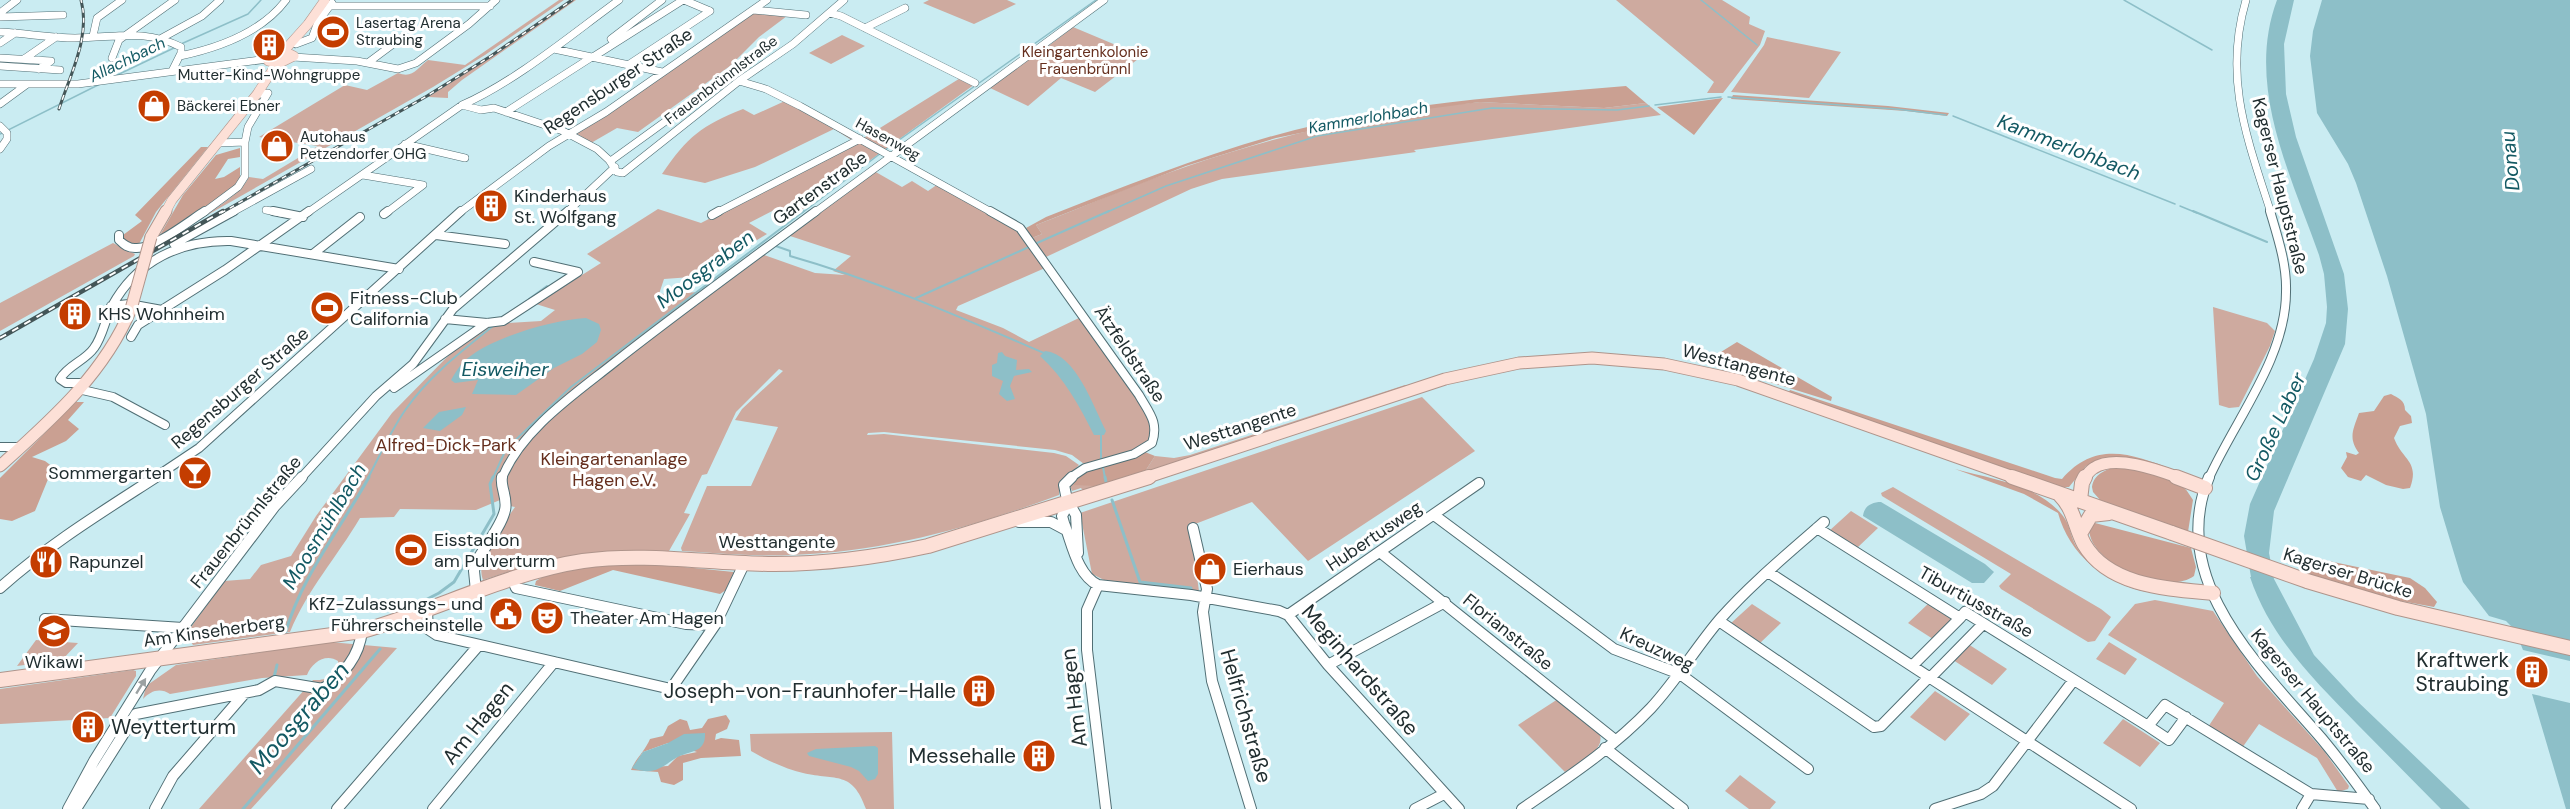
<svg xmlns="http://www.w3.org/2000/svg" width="2570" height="809" font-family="'DM Sans',sans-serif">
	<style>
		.green { fill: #ceaa9f }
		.forest { fill: #caa092; fill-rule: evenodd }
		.water { fill: #8dbfc8 }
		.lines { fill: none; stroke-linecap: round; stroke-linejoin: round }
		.stream-far2 { stroke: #8dbfc8; stroke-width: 1.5 }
		.stream-far1 { stroke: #8dbfc8; stroke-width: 2 }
		.stream { stroke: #8dbfc8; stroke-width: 3 }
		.minor-far2-casing { stroke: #516f75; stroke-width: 8 }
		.minor-far1-casing { stroke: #516f75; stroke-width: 10 }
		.minor-casing { stroke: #516f75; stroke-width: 12 }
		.major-far2-casing { stroke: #af948b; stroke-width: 10 }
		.major-far1-casing { stroke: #af948b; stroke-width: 13 }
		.major-casing { stroke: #af948b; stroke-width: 16 }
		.minor-far2 { stroke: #fff; stroke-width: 7 }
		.minor-far1 { stroke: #fff; stroke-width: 8 }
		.minor { stroke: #fff; stroke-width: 10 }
		.major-far2 { stroke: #fde0d7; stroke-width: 9 }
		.major-far1 { stroke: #fde0d7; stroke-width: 11 }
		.major { stroke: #fde0d7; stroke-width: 14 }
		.rail-far1-casing { stroke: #445658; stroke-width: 3 }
		.rail-casing { stroke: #445658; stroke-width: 4.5 }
		.rail-far1 { stroke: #fff; stroke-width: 1.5; stroke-dasharray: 5; stroke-linecap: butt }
		.rail { stroke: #fff; stroke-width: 2; stroke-dasharray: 7; stroke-linecap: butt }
		.major-bridge-far1-casing { stroke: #af948b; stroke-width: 13; stroke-linecap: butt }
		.major-bridge-casing { stroke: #af948b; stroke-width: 16; stroke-linecap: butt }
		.major-bridge-far1 { stroke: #fde0d7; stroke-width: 11 }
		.major-bridge { stroke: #fde0d7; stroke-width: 14 }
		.oneway { fill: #9ba1a2 }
		.labels { text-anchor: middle; stroke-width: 6; stroke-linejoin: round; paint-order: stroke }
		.far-poi-label { font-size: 15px; fill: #212e30; stroke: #fff; text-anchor: start }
		.far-park-label { font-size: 15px; fill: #652e1d; stroke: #fff }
		.far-street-label { font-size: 15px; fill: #212e30; stroke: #fff }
		.far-water-label { font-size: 16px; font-style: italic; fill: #135963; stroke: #fff }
		.street-label { font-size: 18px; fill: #212e30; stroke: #fff }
		.poi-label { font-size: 18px; fill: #212e30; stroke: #fff; text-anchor: start }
		.park-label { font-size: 18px; fill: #652e1d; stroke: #fff }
		.water-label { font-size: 20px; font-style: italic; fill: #135963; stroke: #fff }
		.near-poi-label { font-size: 21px; fill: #212e30; stroke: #fff; text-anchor: end }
		.near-street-label { font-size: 21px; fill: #212e30; stroke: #fff }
		.near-water-label { font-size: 24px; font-style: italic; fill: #135963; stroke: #fff }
	</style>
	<rect width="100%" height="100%" fill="#caecf2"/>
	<!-- green -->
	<path class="green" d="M559,0H564L485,55L433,87L165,239C188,224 237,201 249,177L263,179L318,146L259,137L345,85L367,90L398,73C413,79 417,68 428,60L465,65Z
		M572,0H576L462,80L448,92V98L428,97L499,52Z
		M929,0H1007L1016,4L974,24L923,3Z
		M1616,0H1722L1750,17L1749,24L1765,31L1760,45L1723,93H1707L1714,82Z
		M752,13L787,16L759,37L730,66L638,132L617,128L591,143L576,133Z
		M1073,27L1142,56L1095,92L1061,78L1028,106L988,87L1043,46L1047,47Z
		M842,35L865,46L831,64L809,53Z
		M1767,37L1841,52L1809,98L1731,92L1764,45Z
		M962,77L975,84L795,215L780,207L749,223L767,234L708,270L705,276L664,279L659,294L701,292L628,346L575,389L501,472L497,484L500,500L476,510L400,509L394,517L360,518C337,557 307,590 290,632L193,645L186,634L224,581L250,579L261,565L291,556L316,516L392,413L450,354L491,324L541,321L555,310L536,304L601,263L587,254L658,209L701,223L856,143L834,129L755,167L705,183L662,174C688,136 701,126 743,109L754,115L785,101L859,141Z
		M1480,102L1604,108L1646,103L1661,115L1414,150L1416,152L1222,179L1191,189L1046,257L1032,238L1042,234L1036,225C1086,206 1137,183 1188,166C1282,134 1381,111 1480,102Z
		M874,171L902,187L912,181L928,191L938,184L1015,227L1045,268L958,306L956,310L1003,328L1029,342L1081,317L1136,396L1152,424L1148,443L1138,450L1084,464L1072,455L1055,450L884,432L868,433L867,435L884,434L1054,453L1066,456L1079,465L1059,488V495C973,527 885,552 792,555C756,557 719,553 682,551L681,548L707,486H751L778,427L735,420L742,409L783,371L779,369L736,412L707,474L702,475L684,513L690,514L669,551C600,548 548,558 483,580C474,555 502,527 515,507L510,506L505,482L506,473L531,439L555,414L574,396L761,254L815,273L845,275L833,271L851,256L787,235Z
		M113,243L135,254L134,256L0,331V303Z
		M2213,307L2267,323L2275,331L2270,346L2239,407L2229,408L2219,405Z
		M1405,385L1409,387L1084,492L1081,488L1072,491L1070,486L1076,478L1075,485L1146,470L1155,456L1174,458L1190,455Z
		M1422,397L1475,451L1308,561L1252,502L1190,526L1199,591L1112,584L1092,574L1080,513Z
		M1893,487L2101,609L2111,617L2095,641L2088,642L2001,589L1999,586L2011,574L1882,496L1881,493Z
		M1851,511L1878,528L1857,548L1829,531Z
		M2155,600L2213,611L2257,676L2324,751L2349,786L2348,789L2338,792L2317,758L2259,724L2242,748L2208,727L2224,703L2108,635L2135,604Z
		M1930,602L1952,616V620L1933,639L1908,623Z
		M1752,604L1781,623L1759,644L1730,624Z
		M36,640L78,643L62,660L17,666Z
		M330,642L397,648L251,809H199L313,680C325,681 339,675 338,661C326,653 312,662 307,675L262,678L170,694C160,687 150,691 143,699L146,686L176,665Z
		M2109,642L2137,659L2125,675L2096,659Z
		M1968,644L2007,669L1992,685L1953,660Z
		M133,670L136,671V676L110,718L0,724V689Z
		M1935,691L1970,714L1945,741L1910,717Z
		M1558,699L1600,735C1605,751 1577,764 1565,772L1518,725Z
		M2123,719L2160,743L2140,767L2103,743Z
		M892,732L894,809H866C852,770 837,781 803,773C786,769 766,760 751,751L750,734Z
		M1740,775L1776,802L1770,809H1749L1725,791Z"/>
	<!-- forest -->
	<path class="forest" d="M1626,86L1646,103L1604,108L1480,102L1397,113L1276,138L1186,166L1036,225L1042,234L1032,238L1026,228L1046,217C1136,182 1226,145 1320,124C1421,101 1524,95 1626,86Z
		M1733,95L1888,106L1949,113L1947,116L1906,111L1731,99Z
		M1723,98L1694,135L1657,107Z
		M201,147H208L156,212L139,244H132L124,239L123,235L142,221L135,215Z
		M240,148V157L228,159L215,179L224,177L240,167V178L232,189L164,236L160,235L183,195L216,155Z
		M1737,342L1832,397L1831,401L1715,365L1708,360Z
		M1790,390L2055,478L2062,479C2096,440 2132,454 2174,470V472L2098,461L2086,466L2069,487H2055L1788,393Z
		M2391,394C2398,398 2405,400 2405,410L2411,416L2412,423L2400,426L2394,438C2402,460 2420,461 2410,488L2403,489L2386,485L2366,475L2361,481L2348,477L2341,468L2347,457L2346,452L2356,455L2359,453C2348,438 2353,430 2359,413L2374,411L2384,396Z
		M76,402H84L68,420L79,429L66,441L32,457L45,461L53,467L35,511L12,521L0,519V478Z
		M1145,452L1155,456L1146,470L1095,486L1074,485L1076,478L1083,472Z
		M2116,467C2133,467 2173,476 2184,488C2188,491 2190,496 2193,500L2188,532L2102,502L2093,492L2092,487C2094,474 2105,470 2116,467Z
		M1955,469C1991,479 2039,485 2063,516C2073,529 2069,544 2087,559C2104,574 2130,577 2147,592C2105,584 2069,554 2058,513L2024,494Z
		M2095,523L2191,548L2196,567L2194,576C2167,596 2090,565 2089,529Z
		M2319,559L2410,578L2425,588L2437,602L2434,607L2390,599L2302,572L2308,562Z
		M614,564H654L734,572L726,590L720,594L613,570L560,591L535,585L536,581C558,567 589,567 614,564Z
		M726,715L730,721L727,729L716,734L715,740L721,738L739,740L741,756L701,758L683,763V780L674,785L661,782L658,772L631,770C636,758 645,751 650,739L663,736L668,726L680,719L687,721L690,730L702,728L708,719ZM668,743L697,752L678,756L668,766L633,768L643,752Z"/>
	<!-- water -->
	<path class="water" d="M2277,0H2294L2284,44L2286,94L2296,137L2344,274L2348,309L2345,344L2274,511L2269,553L2274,579L2314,655L2356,700L2470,809H2441C2413,781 2385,752 2357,724C2314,680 2270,637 2250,577H2251L2244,536L2250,504L2314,359L2326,323L2327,307L2324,274L2319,255C2291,175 2245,86 2277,0Z
		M2322,0H2570V661L2523,650L2515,630L2506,621L2489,616L2463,582L2460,573L2440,507L2426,414L2387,276L2356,183L2348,164L2317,113L2310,56L2313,31Z
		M586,318L599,324L601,330L597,342L582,354L554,368L516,395L472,394L478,380L455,383L451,380C457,370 462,361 472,355C498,336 553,320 586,318Z
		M1045,351C1076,354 1093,406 1106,431L1104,435H1094C1079,405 1065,379 1040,356Z
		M1002,352L1005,356L1017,360L1016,370L1029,369L1032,372L1014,376L1010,386L1015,399L1007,401L999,394L1003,381L992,376V365L997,363L998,353Z
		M466,407L462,415L440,431L423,428L439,412Z
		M1881,502L1985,564L1994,572L1984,583H1972L1863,516C1864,506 1872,502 1881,502Z
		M2532,694L2570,703V809H2566Z
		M705,733C706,754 689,750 676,758C660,768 654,776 632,768L643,752L668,743L684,734Z
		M875,746L878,748V774L875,779L868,781L859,771L851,767L809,756L807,753L816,749Z"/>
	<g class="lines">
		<!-- stream-far2 -->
		<path class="stream-far2" d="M1701,0L1757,45
			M2124,0L2212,50
			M181,44L248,14L261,0
			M113,77L176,47
			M1728,97L1896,109L1946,115
			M1655,105L1721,97
			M1953,116L2175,204
			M0,134L100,84
			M885,150L1096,0
			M2180,206L2197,213
			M802,213L881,153
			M1105,213L1166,186L1317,136L1492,108L1617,110L1649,106"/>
		<!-- stream-far1 -->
		<path class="stream-far1" d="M2193,211L2267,242
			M1037,243L1109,211
			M773,245L790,251V256C878,281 960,317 1044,353
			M916,298L1031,246
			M529,299L547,286
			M1101,435V459
			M1103,467L1105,478
			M368,478C380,455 391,430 406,409C429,376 462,351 493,326
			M493,478L506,449L571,387L804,211"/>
		<!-- stream -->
		<path class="stream" d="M1105,477L1106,482
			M1112,500L1140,582L1191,588
			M404,611L439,593L454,582L494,514L490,484L493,477
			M285,634C302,575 340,530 369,477
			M274,677L277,665
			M243,809L380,649"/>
		<defs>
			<path id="minor-far2" d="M684,0L710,11
				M2246,0C2223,78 2247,138 2271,213
				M330,6H490
				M753,10L806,15
				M0,13L17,0
				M830,13L841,16L975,83
				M0,17L63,15
				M865,28L905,8
				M0,32C25,33 50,38 75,38C115,38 143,28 181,47V53L172,71
				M93,36L97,18L122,0
				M160,39L202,16L220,0
				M611,39L662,0
				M0,43L15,33
				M296,44L312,38L318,22L332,3
				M554,49L662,72
				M180,56C218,48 262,32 286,0
				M293,57L357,61L398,69L416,63L469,24L496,0
				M593,57L683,0
				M0,58L51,61L39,69
				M112,58L119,40L175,0
				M24,59L56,37
				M369,62L404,36
				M628,65L710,11
				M0,66L60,70
				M739,81L766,89L800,106L993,213
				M0,84H78L268,59
				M0,104L26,85
				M462,105C515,82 572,34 619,0
				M506,112L592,57
				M0,126L7,133V139L0,149
				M218,143L245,142
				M405,144L465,158
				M612,160L735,71
				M363,175L423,185L386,213
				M266,210L281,213
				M203,213L238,187L245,176V142L248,127L268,93L257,94
				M231,213L311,169
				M307,213L462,105L481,110L494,108L563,131L597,149L609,160L617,172L623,173L739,81L793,44L844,0
				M459,213L549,146L606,112L767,0
				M566,213L615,167
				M716,213L860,139
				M814,213L1104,0"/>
			<path id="minor-far1" d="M273,211L303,217
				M990,211L1020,228L1139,395C1149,413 1159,422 1152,443L1134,454L1085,468L1070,478
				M384,214L388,211
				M712,215L719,211
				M119,235V240C124,245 128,248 135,248C153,250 189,221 205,211
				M436,235L505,244
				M174,244L234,211
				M313,254L360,217
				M111,306L129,304L162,310
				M445,319L487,323L503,321L578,272L534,262
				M131,337L138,325L225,270L309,211
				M83,383H66L60,379C68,365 85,361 94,348C103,336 105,319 112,306C137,260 181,240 231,241L399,269
				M394,388L487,323
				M78,389L113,397L165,425
				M0,447H21
				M154,478L199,448L461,211
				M301,478L376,396L413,364L453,309L568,211
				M502,478C522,429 575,394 615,362C681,310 749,261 816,211
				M2209,478C2235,420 2286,358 2286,292C2287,265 2278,238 2270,211"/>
			<path id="minor" d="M2209,477C2166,580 2261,668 2322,739C2341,762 2358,785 2375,809
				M1066,495L1064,485L1072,477
				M1069,503L1062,516L1064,523C1072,543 1077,575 1098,585L1191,595L1279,611L1288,615L1328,665L1459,809
				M1069,503L1076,515L1078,553
				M1434,515L1614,649L1680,674L1808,769
				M1019,522H1051L1066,530
				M1193,528L1207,589L1203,612L1212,681L1251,809
				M1817,528L1960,618L1965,612L2148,726L2165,705L2311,794L2369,799
				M1380,552L1615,740
				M1768,572L2131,809
				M512,578L516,588L686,624L715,625
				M1098,585L1087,610V650L1106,809
				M0,588C48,545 102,512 156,477
				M476,591L474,571L476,562C484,548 502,525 505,510C508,498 500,487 502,477
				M427,612L428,629L437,635L671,689L715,625L745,562
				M1288,615L1479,483
				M45,619L183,628
				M1719,621L1874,727L1881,726L1928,678
				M1328,665L1445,602
				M1912,666L1960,618
				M1929,679L1983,624
				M2148,726L2169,740L2186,717
				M1605,748L1683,809
				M68,809L94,761L150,671L275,506L302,477
				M76,809L136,714L259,690L275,681L323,689C344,674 359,657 362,631
				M155,809L173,776L245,693
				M337,809L479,645
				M433,809L554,662
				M1415,809L1444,794
				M1522,809C1567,778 1613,748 1651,708C1677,680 1696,647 1721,618C1752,583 1789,553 1824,522
				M1935,809L1981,794L1993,786L2073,681
				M2302,809L2311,794"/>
			<path id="major-far2" d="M286,52L294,56L280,63L268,61L275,55Z
				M282,53L308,24L325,0
				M165,213L172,200L257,94L277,63"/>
			<path id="major-far1" d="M151,237L166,211
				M0,466C51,420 104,374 131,309
				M1145,478L1445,379L1519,363L1592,358L1664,364L1738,380L2016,478
				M2084,478C2087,475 2090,470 2094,468C2115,454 2158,470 2180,478"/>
			<path id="major" d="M2012,477L2172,533
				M2176,477L2205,488
				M2060,495C2074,509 2075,527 2084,544C2109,587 2170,589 2213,593
				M2080,500L2082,483L2085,477
				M2081,532L2091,515L2109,513
				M2307,581L2398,608L2570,648
				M0,680L362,631C435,611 509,572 583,561C647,552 711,564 774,564C826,564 878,557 928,546L1149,477"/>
		</defs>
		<!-- minor-far2 casing -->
		<use href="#minor-far2" class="minor-far2-casing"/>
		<!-- minor-far1 casing -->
		<use href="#minor-far1" class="minor-far1-casing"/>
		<!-- minor casing -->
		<use href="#minor" class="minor-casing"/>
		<!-- major-far2 casing -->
		<use href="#major-far2" class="major-far2-casing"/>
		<!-- major-far1 casing -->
		<use href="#major-far1" class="major-far1-casing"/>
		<!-- major casing -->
		<use href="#major" class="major-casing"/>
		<!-- minor-far2 -->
		<use href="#minor-far2" class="minor-far2"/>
		<!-- minor-far1 -->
		<use href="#minor-far1" class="minor-far1"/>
		<!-- minor -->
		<use href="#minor" class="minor"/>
		<!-- major-far2 -->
		<use href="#major-far2" class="major-far2"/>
		<!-- major-far1 -->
		<use href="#major-far1" class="major-far1"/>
		<!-- major -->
		<use href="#major" class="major"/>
		<defs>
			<path id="rail-far1" d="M59,109C70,75 91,36 81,0
				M221,213L427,96L491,56L572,0"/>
			<path id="rail" d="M0,338L223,211"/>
		</defs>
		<!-- rail-far1 casing -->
		<use href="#rail-far1" class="rail-far1-casing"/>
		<!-- rail casing -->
		<use href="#rail" class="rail-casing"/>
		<!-- rail-far1 -->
		<use href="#rail-far1" class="rail-far1"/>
		<!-- rail -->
		<use href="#rail" class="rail"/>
		<defs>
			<path id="major-bridge-far1" d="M131,309L151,237"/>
			<path id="major-bridge" d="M2172,533L2307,581"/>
		</defs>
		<!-- major-bridge-far1 casing -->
		<use href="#major-bridge-far1" class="major-bridge-far1-casing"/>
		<!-- major-bridge casing -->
		<use href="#major-bridge" class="major-bridge-casing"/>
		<!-- major-bridge-far1 -->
		<use href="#major-bridge-far1" class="major-bridge-far1"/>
		<!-- major-bridge -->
		<use href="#major-bridge" class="major-bridge"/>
	</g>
	<!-- one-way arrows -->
	<defs><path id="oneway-solid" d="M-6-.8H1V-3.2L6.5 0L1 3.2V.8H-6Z" transform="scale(1.5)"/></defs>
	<use class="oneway" href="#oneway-solid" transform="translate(141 686) rotate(-58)"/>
	<!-- icons -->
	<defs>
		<symbol id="stadium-disc" viewBox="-11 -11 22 22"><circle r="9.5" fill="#c43d00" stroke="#fff"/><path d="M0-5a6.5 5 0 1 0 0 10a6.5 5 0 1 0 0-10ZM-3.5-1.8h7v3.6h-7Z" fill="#fff"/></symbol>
		<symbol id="building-disc" viewBox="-11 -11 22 22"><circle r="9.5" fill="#c43d00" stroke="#fff"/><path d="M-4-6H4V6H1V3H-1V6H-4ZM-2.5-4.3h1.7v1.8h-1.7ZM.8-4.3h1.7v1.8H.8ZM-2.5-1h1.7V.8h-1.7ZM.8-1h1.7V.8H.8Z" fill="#fff"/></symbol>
		<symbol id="shop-disc" viewBox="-11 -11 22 22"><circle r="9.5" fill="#c43d00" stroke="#fff"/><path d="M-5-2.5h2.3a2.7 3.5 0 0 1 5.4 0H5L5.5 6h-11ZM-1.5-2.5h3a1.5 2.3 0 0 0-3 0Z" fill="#fff"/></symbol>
		<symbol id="bar-disc" viewBox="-11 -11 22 22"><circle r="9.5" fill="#c43d00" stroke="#fff"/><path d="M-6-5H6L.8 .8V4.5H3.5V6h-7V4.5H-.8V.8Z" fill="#fff"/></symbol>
		<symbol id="restaurant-disc" viewBox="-11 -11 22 22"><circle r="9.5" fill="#c43d00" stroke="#fff"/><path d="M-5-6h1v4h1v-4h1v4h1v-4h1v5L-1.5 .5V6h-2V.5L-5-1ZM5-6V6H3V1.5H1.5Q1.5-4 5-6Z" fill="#fff"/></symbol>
		<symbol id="civic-disc" viewBox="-11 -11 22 22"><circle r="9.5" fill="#c43d00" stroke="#fff"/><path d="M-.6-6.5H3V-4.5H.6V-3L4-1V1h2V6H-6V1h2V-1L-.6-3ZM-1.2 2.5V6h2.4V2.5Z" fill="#fff"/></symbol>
		<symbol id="theatre-disc" viewBox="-11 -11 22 22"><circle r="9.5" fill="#c43d00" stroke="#fff"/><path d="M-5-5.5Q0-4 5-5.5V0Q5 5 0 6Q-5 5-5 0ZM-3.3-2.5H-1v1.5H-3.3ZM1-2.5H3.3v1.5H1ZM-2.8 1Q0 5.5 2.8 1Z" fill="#fff"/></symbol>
		<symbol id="school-disc" viewBox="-11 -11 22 22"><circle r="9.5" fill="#c43d00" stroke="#fff"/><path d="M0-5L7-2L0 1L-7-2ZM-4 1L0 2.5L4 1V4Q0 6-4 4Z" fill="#fff"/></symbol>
	</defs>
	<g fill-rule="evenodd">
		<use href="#stadium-disc" x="314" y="13" width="38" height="38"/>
		<use href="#building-disc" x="250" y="26" width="38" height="38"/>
		<use href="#shop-disc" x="135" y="87" width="38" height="38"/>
		<use href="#shop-disc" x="258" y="127" width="38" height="38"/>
		<use href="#building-disc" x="472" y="187" width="38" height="38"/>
		<use href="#stadium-disc" x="308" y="289" width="38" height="38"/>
		<use href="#building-disc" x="56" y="295" width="38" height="38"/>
		<use href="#bar-disc" x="176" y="454" width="38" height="38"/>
		<use href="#stadium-disc" x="392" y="531" width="38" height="38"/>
		<use href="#restaurant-disc" x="27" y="543" width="38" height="38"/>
		<use href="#shop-disc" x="1191" y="550" width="38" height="38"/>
		<use href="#civic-disc" x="487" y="595" width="38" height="38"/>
		<use href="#theatre-disc" x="528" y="599" width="38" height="38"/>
		<use href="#school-disc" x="35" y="612" width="38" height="38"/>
		<use href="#building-disc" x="2513" y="653" width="38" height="38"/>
		<use href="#building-disc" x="960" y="672" width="38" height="38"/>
		<use href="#building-disc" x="69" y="708" width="38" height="38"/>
		<use href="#building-disc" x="1020" y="737" width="38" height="38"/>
	</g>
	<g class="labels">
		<!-- far-poi labels -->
		<g class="far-poi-label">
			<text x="356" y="28">Lasertag Arena<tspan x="356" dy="17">Straubing</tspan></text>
			<text x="269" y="80" text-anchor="middle">Mutter-Kind-Wohngruppe</text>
			<text x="177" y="111">Bäckerei Ebner</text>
			<text x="300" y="142">Autohaus<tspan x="300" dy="17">Petzendorfer OHG</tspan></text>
		</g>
		<!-- far-park labels -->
		<g class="far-park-label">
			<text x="1085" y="57">Kleingartenkolonie<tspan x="1085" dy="17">Frauenbrünnl</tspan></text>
		</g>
		<!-- far-street labels -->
		<g class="far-street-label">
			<text transform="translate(721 80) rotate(-37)" y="5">Frauenbrünnlstraße</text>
			<text transform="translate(888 139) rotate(29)" y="5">Hasenweg</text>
		</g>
		<!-- far-water labels -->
		<g class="far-water-label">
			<text transform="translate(127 59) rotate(-26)" y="6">Allachbach</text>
			<text transform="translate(1368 117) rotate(-10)" y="6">Kammerlohbach</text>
		</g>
		<!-- street labels -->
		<g class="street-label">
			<text transform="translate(618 81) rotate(-34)" y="6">Regensburger Straße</text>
			<text transform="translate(2280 186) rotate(76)" y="6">Kagerser Hauptstraße</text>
			<text transform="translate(820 188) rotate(-36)" y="6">Gartenstraße</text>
			<text transform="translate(1130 354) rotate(56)" y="6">Ätzfeldstraße</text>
			<text transform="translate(1739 365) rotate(15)" y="6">Westtangente</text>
			<text transform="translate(240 388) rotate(-41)" y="6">Regensburger Straße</text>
			<text transform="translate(1240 427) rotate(-18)" y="6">Westtangente</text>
			<text transform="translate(246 522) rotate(-51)" y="6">Frauenbrünnlstraße</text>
			<text transform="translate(1374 536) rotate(-34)" y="6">Hubertusweg</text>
			<text x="777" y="548">Westtangente</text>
			<text transform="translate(2348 573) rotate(17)" y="6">Kagerser Brücke</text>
			<text transform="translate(1976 602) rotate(29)" y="6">Tiburtiusstraße</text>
			<text transform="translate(214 631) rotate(-8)" y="6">Am Kinseherberg</text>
			<text transform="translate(1508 632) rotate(39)" y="6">Florianstraße</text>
			<text transform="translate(1657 649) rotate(25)" y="6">Kreuzweg</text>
			<text transform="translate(2313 701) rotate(50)" y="6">Kagerser Hauptstraße</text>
		</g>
		<!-- poi labels -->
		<g class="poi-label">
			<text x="514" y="202">Kinderhaus<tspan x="514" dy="21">St. Wolfgang</tspan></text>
			<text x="350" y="304">Fitness-Club<tspan x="350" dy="21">California</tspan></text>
			<text x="98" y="320">KHS Wohnheim</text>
			<text x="172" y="479" text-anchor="end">Sommergarten</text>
			<text x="434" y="546">Eisstadion<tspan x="434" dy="21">am Pulverturm</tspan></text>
			<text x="69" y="568">Rapunzel</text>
			<text x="1233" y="575">Eierhaus</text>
			<text x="483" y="610" text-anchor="end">KfZ-Zulassungs- und<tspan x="483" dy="21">Führerscheinstelle</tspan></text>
			<text x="570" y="624">Theater Am Hagen</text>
			<text x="54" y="668" text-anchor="middle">Wikawi</text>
		</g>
		<!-- park labels -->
		<g class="park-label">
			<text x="446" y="451">Alfred-Dick-Park</text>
			<text x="614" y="465">Kleingartenanlage<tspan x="614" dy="21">Hagen e.V.</tspan></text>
		</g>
		<!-- water labels -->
		<g class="water-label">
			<text transform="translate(2069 147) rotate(21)" y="7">Kammerlohbach</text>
			<text transform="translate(2510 161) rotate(-95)" y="7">Donau</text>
			<text transform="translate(705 269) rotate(-37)" y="7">Moosgraben</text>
			<text x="505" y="376">Eisweiher</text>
			<text transform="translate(2275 427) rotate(-65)" y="7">Große Laber</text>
			<text transform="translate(324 526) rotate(-59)" y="7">Moosmühlbach</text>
		</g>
		<!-- near-poi labels -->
		<g class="near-poi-label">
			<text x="2509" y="667">Kraftwerk<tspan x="2509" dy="24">Straubing</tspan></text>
			<text x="956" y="698">Joseph-von-Fraunhofer-Halle</text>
			<text x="111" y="734" text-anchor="start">Weytterturm</text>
			<text x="1016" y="763">Messehalle</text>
		</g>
		<!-- near-street labels -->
		<g class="near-street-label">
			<text transform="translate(1360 670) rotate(49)" y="7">Meginhardstraße</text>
			<text transform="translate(1074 698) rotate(-97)" y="7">Am Hagen</text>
			<text transform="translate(1246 716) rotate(74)" y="7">Helfrichstraße</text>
			<text transform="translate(478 723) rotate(-51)" y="7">Am Hagen</text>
		</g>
		<!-- near-water labels -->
		<g class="near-water-label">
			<text transform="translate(299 718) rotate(-49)" y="8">Moosgraben</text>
		</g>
	</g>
</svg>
